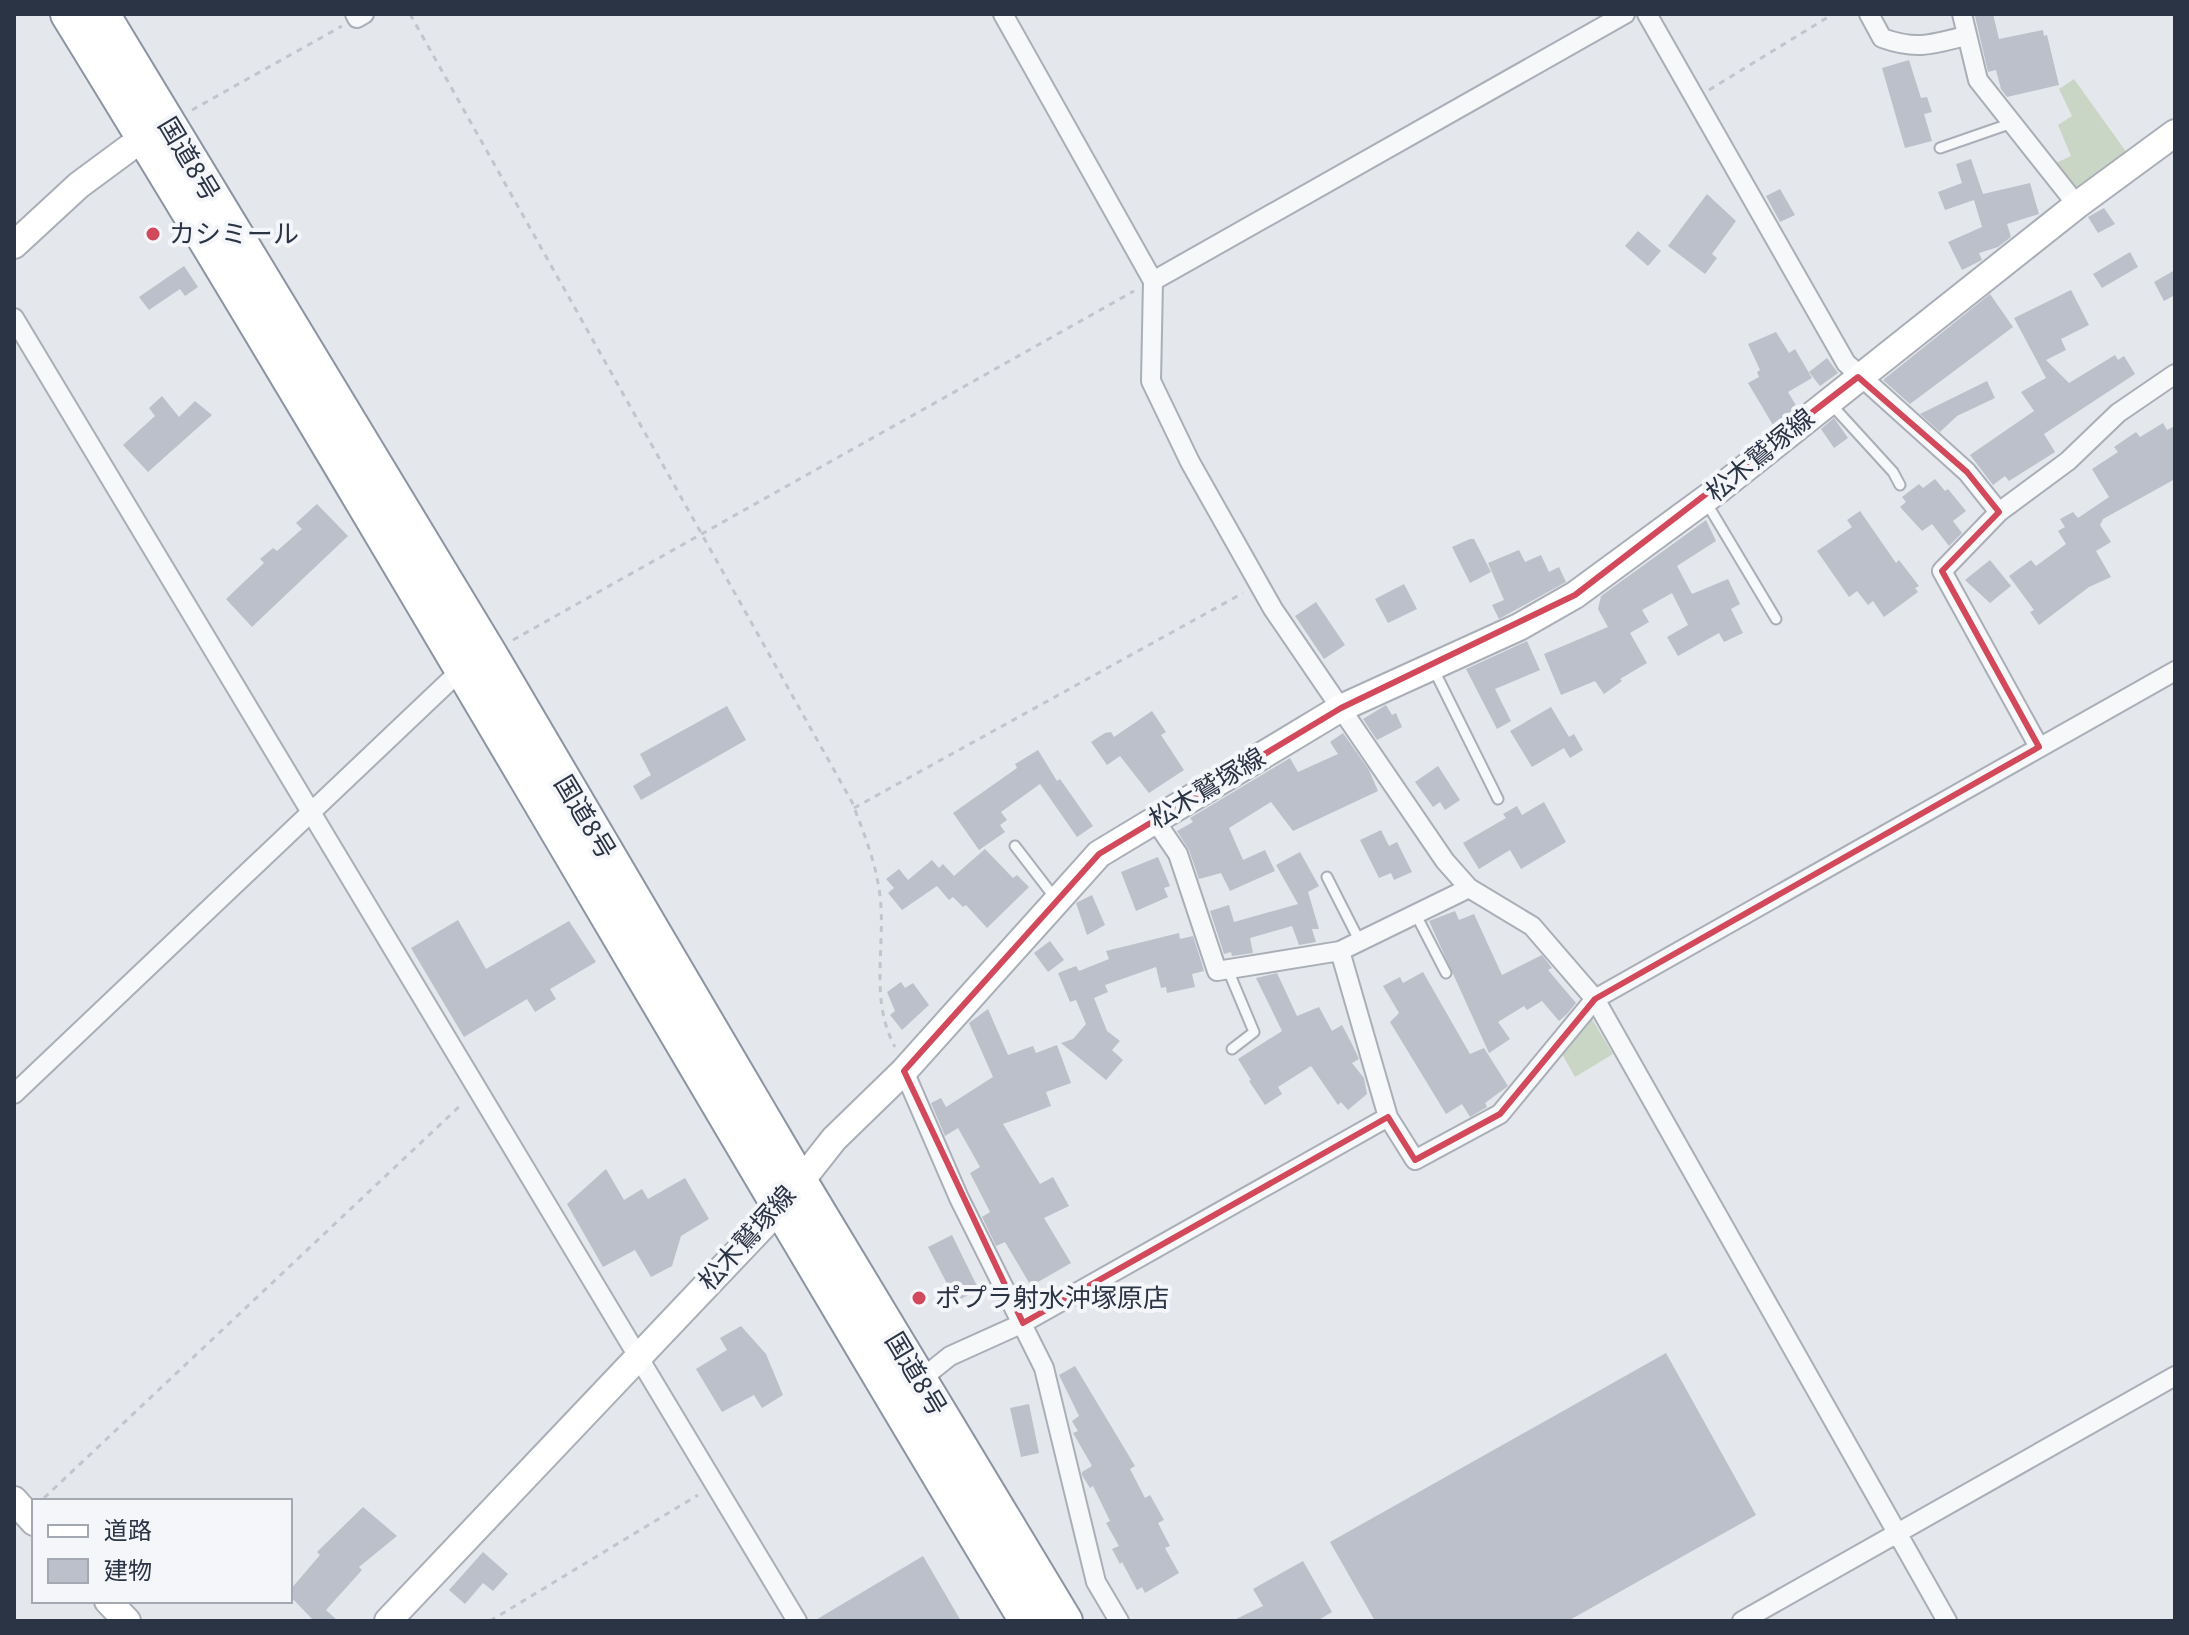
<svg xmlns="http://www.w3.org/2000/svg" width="2189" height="1635" font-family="'PT Sans','Noto Sans JP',sans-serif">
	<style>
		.green { fill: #c9d6c5 }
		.building { fill: #bbc0ca }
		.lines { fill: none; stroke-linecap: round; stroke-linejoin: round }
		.lane-casing { stroke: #a9aeb7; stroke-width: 13 }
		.street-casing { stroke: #a9aeb7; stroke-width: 22 }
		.secondary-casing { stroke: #a9aeb7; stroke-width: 30 }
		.highway-casing { stroke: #8b94a3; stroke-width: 38 }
		.path { stroke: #c2c5cb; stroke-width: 3; stroke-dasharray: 6 6; stroke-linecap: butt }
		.lane { stroke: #f7f8fa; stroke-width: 9 }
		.street { stroke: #f7f8fa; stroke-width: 18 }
		.secondary { stroke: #fff; stroke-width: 26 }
		.highway { stroke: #fff; stroke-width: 34 }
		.marked { fill: none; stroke: #d1495b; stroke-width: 6; stroke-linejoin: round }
		.poi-dot { fill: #d1495b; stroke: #f4f6f9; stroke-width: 3 }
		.labels { text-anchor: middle; stroke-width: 8; stroke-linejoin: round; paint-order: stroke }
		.street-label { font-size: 26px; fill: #2b3445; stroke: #f4f6f9 }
		.poi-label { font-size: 26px; fill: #2b3445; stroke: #f4f6f9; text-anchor: start }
	</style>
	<rect width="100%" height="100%" fill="#e4e7ec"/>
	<!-- green -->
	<path class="green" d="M2074,79L2127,153L2075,191L2056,163L2071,156L2058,125L2072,116L2059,89Z
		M1592,1019L1613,1054L1575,1077L1562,1054Z"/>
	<!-- building -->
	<path class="building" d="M1993,14L1999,39L2043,30L2044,36L2047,35L2059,85L2007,97L2001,89L1996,70L1988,72L1975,16Z
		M1909,60L1921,98L1927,97L1932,112L1924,114L1932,141L1905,148L1882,68Z
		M1971,159L1983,194L2030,183L2039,214L2007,224L2011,237L1998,247L1979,253L1982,260L1962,270L1948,242L1982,227L1974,200L1945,210L1938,192L1962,183L1956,164Z
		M1780,189L1795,215L1780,222L1766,196Z
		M1707,194L1736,221L1712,254L1717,258L1705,274L1668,246Z
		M2104,208L2115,224L2098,233L2088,217Z
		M1638,231L1661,251L1648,266L1625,246Z
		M2130,252L2138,267L2102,288L2093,274Z
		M184,266L198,287L185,296L180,289L149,310L139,297Z
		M2175,270V295L2164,301L2154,282Z
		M2071,290L2089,325L2061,339L2066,350L2046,360L2069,383L2115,355L2118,360L2124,356L2135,374L2044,434L2055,452L2009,481L2005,476L1993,485L1970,455L2034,411L2021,392L2046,378L2014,318Z
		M1990,294L2013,327L1910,404L1883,380Z
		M1776,332L1789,353L1795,349L1812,378L1788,392L1797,407L1773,425L1748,383L1759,377L1757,372L1760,370L1748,344Z
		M1827,358L1838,373L1820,386L1809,372Z
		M1987,381L1995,398L1957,416L1940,432L1920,414Z
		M162,396L179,417L195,401L212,415L148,472L123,445L155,416L149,408Z
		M1834,418L1848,438L1834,448L1821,429Z
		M2163,423L2167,430L2175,426V479L2103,519L2100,525L2111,542L2096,551L2111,577L2089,587L2039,625L2030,612L2034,610L2009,576L2031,560L2036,566L2066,544L2058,531L2065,527L2060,519L2073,512L2078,518L2109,497L2092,469L2118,452L2114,447L2136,432L2140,437Z
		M1935,479L1945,491L1948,489L1966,511L1953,521L1962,533L1949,546L1932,524L1922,531L1900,507L1906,502L1902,497L1919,484L1923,488Z
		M317,504L348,536L252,627L226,599L264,563L260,559L273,548L277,551L302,529L296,523Z
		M1860,511L1896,563L1899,560L1919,586L1915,588L1918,592L1884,617L1873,601L1868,605L1857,591L1849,597L1817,551L1852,527L1847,520Z
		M1706,520L1716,541L1677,566L1692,594L1728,579L1740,604L1731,609L1743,633L1724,642L1719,633L1678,656L1667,637L1688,625L1672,593L1642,610L1649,622L1630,633L1647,663L1620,679L1622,681L1604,694L1595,681L1561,695L1544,654L1608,627L1598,609L1601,596Z
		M1470,539H1474L1491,572L1470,583L1452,547Z
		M1519,550L1525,562L1541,555L1549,572L1559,567L1566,582L1499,619L1492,605L1504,600L1488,563Z
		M1990,560L2011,586L1990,603L1965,580Z
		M1404,584L1417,609L1388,623L1375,599Z
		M1316,602L1345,645L1324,659L1295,616Z
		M1527,641L1540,670L1495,689L1511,721L1497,729L1466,669Z
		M1386,705L1392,715L1396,713L1402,727L1377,740L1363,719Z
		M727,706L746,740L641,800L633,786L651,775L640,754Z
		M1551,707L1569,737L1574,734L1583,750L1570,758L1564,748L1532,767L1510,731Z
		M1152,711L1166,732L1161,735L1184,770L1149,793L1120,756L1107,765L1091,742L1105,733L1111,732L1114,737Z
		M1343,733L1369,770L1378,791L1293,831L1271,802L1229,828L1243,860L1265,850L1275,871L1230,891L1221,873L1199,879L1189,850L1177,831L1193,822L1190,818L1290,758L1298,772L1338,754L1330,742Z
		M1038,750L1057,781L1060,779L1093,826L1077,837L1040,784L1001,812L1007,820L1000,825L1005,832L979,850L953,813L1017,768L1015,764Z
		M1438,766L1460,800L1445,810L1440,802L1433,807L1415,782Z
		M1544,802L1566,842L1521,869L1510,850L1479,869L1463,843L1506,818L1503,814L1517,806L1522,815Z
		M1381,830L1389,846L1397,842L1412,872L1394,880L1391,873L1379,878L1360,840Z
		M985,849L1013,878L1017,875L1029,887L987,928L966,905L963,907L953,897L949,900L937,886L902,910L888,893L894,888L886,879L899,869L908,880L932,860L939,868L943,864L954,876Z
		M1300,852L1319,886L1308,892L1319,929H1312L1316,942L1299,945L1292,926L1250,938L1253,953L1232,956L1231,952L1224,954L1210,911L1229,905L1234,922L1298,904L1276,865Z
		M1158,857L1170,886L1164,888L1168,897L1136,911L1121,872Z
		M1092,895L1105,925L1087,935L1076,903Z
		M1455,911L1459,920L1474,914L1502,975L1542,955L1552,968L1548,970L1576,1003L1567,1014L1559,1021L1542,1001L1527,1010L1524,1006L1498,1022L1510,1039L1489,1053L1429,921Z
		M458,920L486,969L569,921L596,962L550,989L556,999L535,1012L527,999L464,1037L411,948Z
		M1179,933L1180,939L1193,936L1202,964L1204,971L1192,974L1195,987L1167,993L1166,987L1161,988L1156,967L1105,985L1108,992L1094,998L1107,1031L1120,1041L1112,1050L1123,1060L1106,1080L1061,1043L1073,1039L1086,1024L1076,1000L1070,1002L1058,973L1076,966L1079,971L1109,959L1106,951Z
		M1050,941L1064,960L1048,972L1034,953Z
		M1423,972L1470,1054L1484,1048L1508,1086L1485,1103L1487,1107L1470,1117L1462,1104L1446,1114L1390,1022L1399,1013L1383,986L1400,977L1403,983Z
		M1277,973L1297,1016L1319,1007L1332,1031L1342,1025L1352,1044L1359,1059L1352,1063L1364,1078L1367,1094L1348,1110L1341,1102L1338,1105L1311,1066L1278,1087L1282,1094L1265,1105L1249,1081L1251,1080L1238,1059L1282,1031L1256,978Z
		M901,982L905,988L913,983L929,1005L902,1030L890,1015L895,1011L887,992Z
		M988,1009L1008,1055L1033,1046L1036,1053L1057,1045L1071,1083L1046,1092L1051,1106L1003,1124L1040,1184L1053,1177L1069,1206L1044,1218L1071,1263L1031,1286L1005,1242L996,1246L982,1217L990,1212L970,1173L980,1167L958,1128L945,1136L931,1103L941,1098L946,1107L993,1077L969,1023Z
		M606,1169L624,1200L642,1189L648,1199L685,1178L709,1219L681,1236L672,1266L651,1277L635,1250L603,1267L567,1204Z
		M952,1235L979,1290L956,1301L928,1247Z
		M741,1326L766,1354L783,1395L762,1408L754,1395L722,1412L696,1369L727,1350L720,1338Z
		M1666,1353L1756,1515L1568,1621H1375L1330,1542Z
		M1075,1366L1135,1466L1130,1469L1145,1498L1150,1495L1164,1520L1158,1523L1170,1546L1165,1548L1179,1573L1145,1593L1142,1587L1137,1590L1122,1562L1120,1564L1112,1549L1119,1546L1106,1523L1110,1521L1093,1486L1090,1488L1082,1475V1472L1092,1466L1073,1433L1078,1431L1072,1421L1079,1416L1059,1375Z
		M1029,1404L1039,1453L1021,1457L1010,1408Z
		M363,1507L397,1536L359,1567L362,1570L326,1610L338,1621H314L290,1596V1590L320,1555L317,1552Z
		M483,1552L508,1574L493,1591L483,1583L465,1604L449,1590Z
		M923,1556L961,1621H814Z
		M1303,1561L1332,1612L1317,1621H1232L1263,1606L1253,1589Z"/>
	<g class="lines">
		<defs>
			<path id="lane" d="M1940,148L2012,123
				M1830,403L1893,472L1900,485
				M1706,502L1776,619
				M1434,670L1498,799
				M1015,846L1055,898
				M1327,877L1359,940
				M1415,913L1446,973
				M1228,970L1254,1032L1232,1049"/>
			<path id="street" d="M355,14L357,18L364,14
				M1003,14L1153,281L1151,381L1190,462L1273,609L1445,861L1469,888L1532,926L1595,999L1947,1621
				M1647,14L1846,363L1967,472L1999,512L2068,461L2118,413L2175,374
				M1869,14L1882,38C1916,50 1931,45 1965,36
				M1962,14L1978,80L2077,205
				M1153,281L1625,14
				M14,318L797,1621
				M1999,512L1942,571L2039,747
				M1154,819L1178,854L1217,971L1340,951L1469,888
				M1340,951L1388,1117L1415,1160L1500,1114L1595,999L2175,671
				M904,1071L959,1198L1044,1368L1096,1582L1119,1621
				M14,1094L461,670
				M920,1380L950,1356L1023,1323L1388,1117
				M1742,1621L2175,1376"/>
			<path id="secondary" d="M14,245L79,185L144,137
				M14,1500L34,1522
				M108,1601L127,1621
				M388,1621L778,1210L834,1139L904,1071L1099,854L1341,708L1519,627L1575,595L1718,490L2077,205L2175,133"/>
			<path id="highway" d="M68,14C395,545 704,1087 1027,1621
				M102,14L489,653L799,1180L1065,1621"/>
		</defs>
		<!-- lane casing -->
		<use href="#lane" class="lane-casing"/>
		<!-- street casing -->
		<use href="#street" class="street-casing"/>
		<!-- secondary casing -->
		<use href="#secondary" class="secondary-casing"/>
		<!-- highway casing -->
		<use href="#highway" class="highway-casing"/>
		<!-- path -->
		<path class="path" d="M410,14L852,802C864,834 876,862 880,896C886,947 869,999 895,1047
			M1709,90L1833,14
			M192,110L342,26
			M513,640L1134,291
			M854,808L1243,593
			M44,1498L463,1103
			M490,1621L698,1495"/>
		<!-- lane -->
		<use href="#lane" class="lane"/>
		<!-- street -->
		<use href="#street" class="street"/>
		<!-- secondary -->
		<use href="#secondary" class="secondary"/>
		<!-- highway -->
		<use href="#highway" class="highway"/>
	</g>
	<!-- marked area -->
	<path class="marked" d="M1858,377L1967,472L1999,512L1942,571L2039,747L1595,999L1500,1114L1415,1160L1388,1117L1023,1323L904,1071L1099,854L1341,708L1575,595Z"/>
	<!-- markers -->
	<g class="poi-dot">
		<circle cx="153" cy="234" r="8"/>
		<circle cx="919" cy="1298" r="8"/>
	</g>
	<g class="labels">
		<!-- street labels -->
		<g class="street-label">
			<text transform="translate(189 159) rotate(59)" y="9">国道8号</text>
			<text transform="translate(1760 455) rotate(-39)" y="9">松木鷲塚線</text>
			<text transform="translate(1207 788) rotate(-31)" y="9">松木鷲塚線</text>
			<text transform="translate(585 817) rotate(59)" y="9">国道8号</text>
			<text transform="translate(747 1238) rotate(-48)" y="9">松木鷲塚線</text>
			<text transform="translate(916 1374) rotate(59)" y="9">国道8号</text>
		</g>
		<!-- poi labels -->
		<g class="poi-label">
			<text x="169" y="243">カシミール</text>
			<text x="935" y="1307">ポプラ射水沖塚原店</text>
		</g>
	</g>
	<!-- border -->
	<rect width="2189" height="1635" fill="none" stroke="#2b3445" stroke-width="32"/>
	<!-- legend -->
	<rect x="32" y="1499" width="260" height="104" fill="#f4f6f9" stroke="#a4a8b1" stroke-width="2"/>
	<rect x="48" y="1525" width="40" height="12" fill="#ffffff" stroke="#a4a8b1" stroke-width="2"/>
	<text x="104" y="1539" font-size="24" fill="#2b3445">道路</text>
	<rect x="48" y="1559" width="40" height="24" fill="#bbc0ca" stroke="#a4a8b1" stroke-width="2"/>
	<text x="104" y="1579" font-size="24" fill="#2b3445">建物</text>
</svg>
